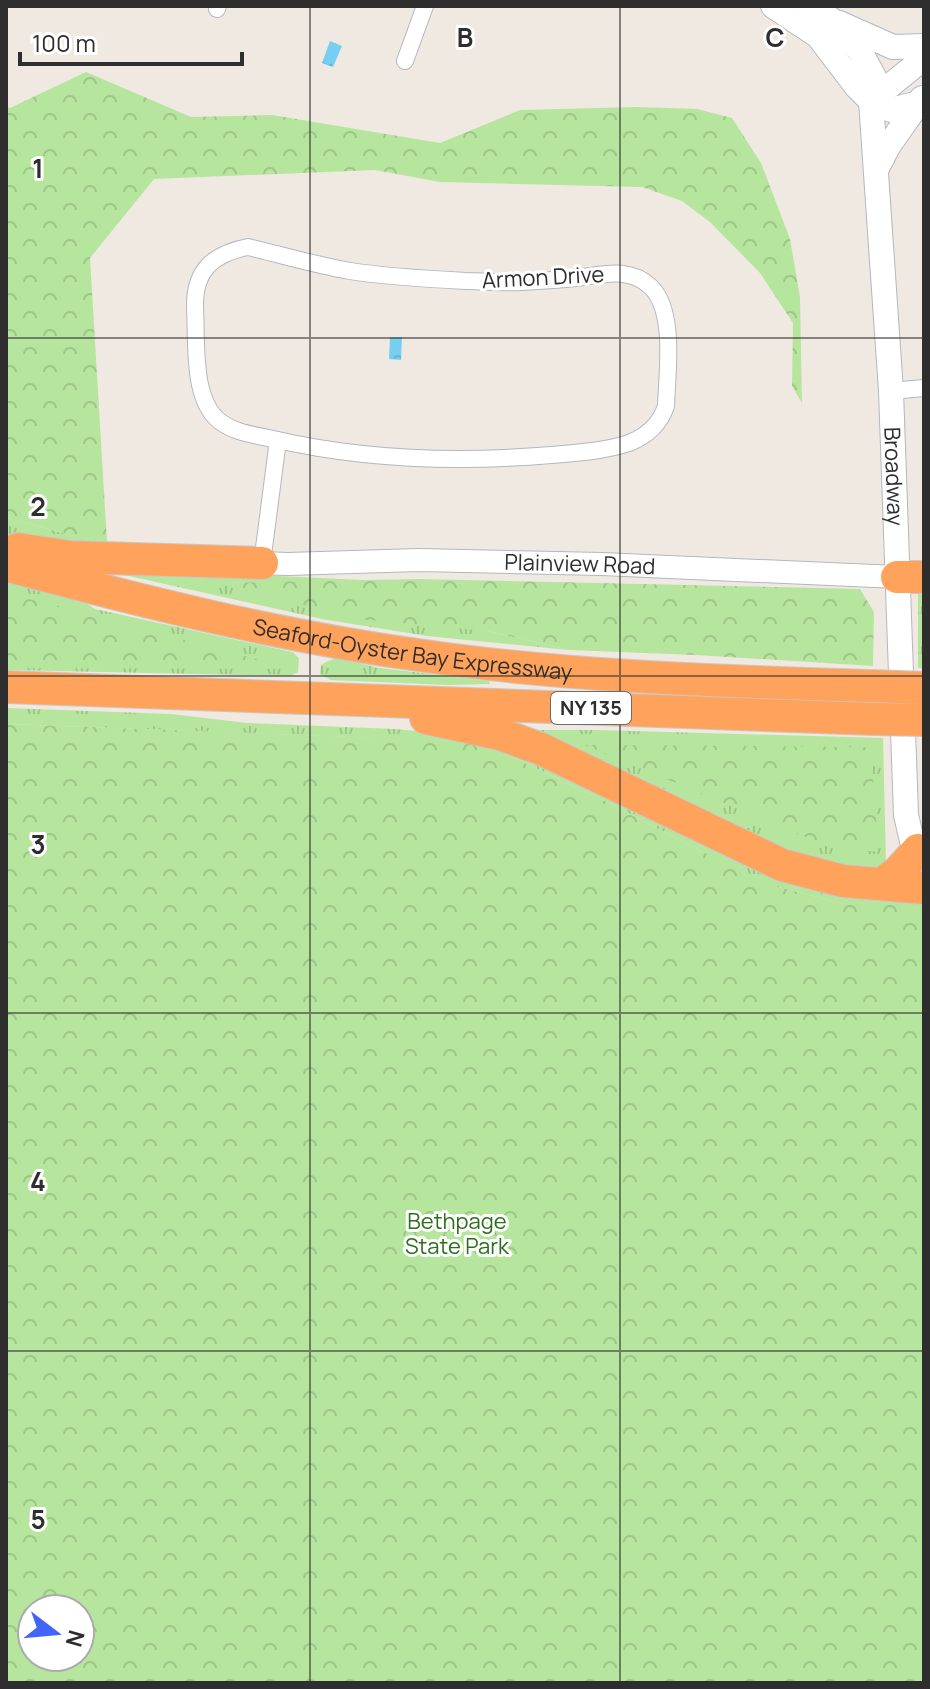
<svg xmlns="http://www.w3.org/2000/svg" width="930" height="1689" font-family="Manrope,sans-serif">
	<style>
		.grass { fill: url(#grass-tufts) }
		.forest { fill: url(#forest-crowns); fill-rule: evenodd }
		.water { fill: url(#water-ripples) }
		.lines { fill: none; stroke-linecap: round; stroke-linejoin: round }
		.minor-casing { stroke: #b4b7c1; stroke-width: 18 }
		.tertiary-casing { stroke: #b4b7c1; stroke-width: 24 }
		.secondary-casing { stroke: #b4b7c1; stroke-width: 26 }
		.motorway-casing { stroke: #c9c9c9; stroke-width: 34 }
		.minor { stroke: #fff; stroke-width: 16 }
		.tertiary { stroke: #fff; stroke-width: 22 }
		.secondary { stroke: #fff; stroke-width: 24 }
		.motorway { stroke: #ffa35c; stroke-width: 32 }
		.motorway-bridge-casing { stroke: #c9c9c9; stroke-width: 34; stroke-linecap: butt }
		.motorway-bridge { stroke: #ffa35c; stroke-width: 32 }
		.grid { fill: none; stroke: #2e2e2e; stroke-width: 2; stroke-opacity: 0.55 }
		.labels { text-anchor: middle; stroke-width: 6; stroke-linejoin: round; paint-order: stroke }
		.shield { fill: #fff; stroke: #6d6d6d; stroke-width: 2 }
		.shield-label { font-size: 20px; font-weight: bold; fill: #2e2e2e }
		.street-label { font-size: 22px; fill: #2e2e2e; stroke: #fff }
		.park-label { font-size: 22px; fill: #2c6e1b; stroke: #fff }
		.grid-label { font-size: 26px; text-anchor: middle; font-weight: bold; fill: #2e2e2e; stroke: #fff; stroke-width: 6; stroke-linejoin: round; paint-order: stroke }
	</style>
	<defs>
		<pattern id="grass-tufts" width="24" height="20" patternUnits="userSpaceOnUse" patternTransform="scale(2)"><rect width="24" height="20" fill="#b6e59e"/><path d="M3 7l-1-3M5 7V3M7 7l1-3M15 17l-1-3M17 17v-4M19 17l1-3" fill="none" stroke="#9dc588"/></pattern>
		<pattern id="forest-crowns" width="20" height="18" patternUnits="userSpaceOnUse" patternTransform="scale(2)"><rect width="20" height="18" fill="#b6e59e"/><path d="M2 6a3 3 0 1 1 6 0M12 15a3 3 0 1 1 6 0" fill="none" stroke="#9dc588"/></pattern>
		<pattern id="water-ripples" width="26" height="14" patternUnits="userSpaceOnUse" patternTransform="scale(2)"><rect width="26" height="14" fill="#75cff0"/><path d="M2 4q2-2 4 0t4 0M15 11q2-2 4 0t4 0" fill="none" stroke="#66b2ce"/></pattern>
	</defs>
	<rect width="100%" height="100%" fill="#efe9e1"/>
	<!-- grass -->
	<path class="grass" d="M6,517L77,537L107,542L63,547L6,536Z
		M93,568L246,570L278,576L382,581L223,583L488,631L569,650L427,636L322,619Z
		M6,581L86,603L95,609L292,652L299,658L298,672L290,676L6,670Z
		M918,585L924,586V668H918Z
		M337,658L380,668L489,681L490,684L448,685L331,680L320,674L321,665L328,661Z
		M6,708L171,714L247,723L395,729L460,735L518,749L692,834L924,897V933L849,905L762,883L603,800L481,742L6,724Z
		M536,730H597L883,738L886,863L883,875L798,859Z"/>
	<!-- forest -->
	<path class="forest" d="M86,72L191,117L272,115L440,143L520,110L637,107L697,109L732,118L761,163L790,239L800,297L802,403L792,386L793,323L760,273L710,222L682,201L642,187L440,182L375,170L154,179L90,258L107,542L77,537L6,517V107L10,108Z
		M418,579L860,589L874,612L873,666L696,655L569,650L488,631L359,619L219,583Z
		M6,593L294,669L6,668Z
		M6,724L382,738H423L431,740L481,742L603,800L703,852L778,887L845,904H924V1683H6ZM32,1609H80V1657H32Z
		M585,745L871,747L878,851L847,854Z"/>
	<!-- water -->
	<path class="water" d="M330,41L342,46L333,67L322,63Z
		M390,337H402L401,360L389,359Z"/>
	<g class="lines">
		<defs>
			<path id="minor" d="M217,9L218,6
				M405,61L425,6
				M248,247C282,255 316,265 350,271C388,277 427,279 466,281C484,281 503,283 521,282C539,281 557,280 576,278C602,275 629,266 651,287C676,312 667,373 666,406C660,424 647,436 629,443C605,451 576,453 551,455C457,463 364,460 273,439C254,435 230,432 216,418C192,394 197,341 195,308C194,270 213,254 248,247Z
				M891,391L924,388
				M262,563L278,440"/>
			<g id="tertiary">
				<path id="s1" d="M262,563L288,564L418,560L602,564L897,577"/>
			</g>
			<g id="secondary">
				<path d="M773,6L818,36L856,86L871,101L891,110L919,103"/>
				<path id="s2" d="M810,6L832,20L860,51L875,79L871,101L891,391L906,815L912,841L924,855"/>
				<path d="M839,23L893,47L924,46"/>
				<path d="M871,101L924,58"/>
				<path d="M876,170L889,145L922,98"/>
			</g>
			<g id="motorway">
				<path d="M18,549L71,557L262,563"/>
				<path id="s3" d="M6,565C144,602 283,637 425,656C573,677 723,681 872,686"/>
				<path d="M897,577H924"/>
				<path d="M6,687L873,719"/>
				<path d="M426,718L500,734L541,749L782,865L843,881L924,888"/>
				<path d="M882,884L899,871L918,850"/>
			</g>
		</defs>
		<!-- minor casing -->
		<use href="#minor" class="minor-casing"/>
		<!-- tertiary casing -->
		<use href="#tertiary" class="tertiary-casing"/>
		<!-- secondary casing -->
		<use href="#secondary" class="secondary-casing"/>
		<!-- motorway casing -->
		<use href="#motorway" class="motorway-casing"/>
		<!-- minor -->
		<use href="#minor" class="minor"/>
		<!-- tertiary -->
		<use href="#tertiary" class="tertiary"/>
		<!-- secondary -->
		<use href="#secondary" class="secondary"/>
		<!-- motorway -->
		<use href="#motorway" class="motorway"/>
		<defs>
			<path id="motorway-bridge" d="M872,686L924,688
				M873,719L924,720"/>
		</defs>
		<!-- motorway-bridge casing -->
		<use href="#motorway-bridge" class="motorway-bridge-casing"/>
		<!-- motorway-bridge -->
		<use href="#motorway-bridge" class="motorway-bridge"/>
	</g>
	<!-- grid -->
	<path class="grid" d="M310,6V1683M620,6V1683M6,338H924M6,676H924M6,1013H924M6,1351H924"/>
	<g class="labels">
		<!-- shield labels -->
		<rect class="shield" x="551" y="692" width="80" height="32" rx="6"/>
		<g class="shield-label">
			<text x="591" y="715">NY 135</text>
		</g>
		<!-- street labels -->
		<g class="street-label">
			<text transform="translate(543 277) rotate(-3)" y="8">Armon Drive</text>
			<text dy="8" stroke="none"><textPath href="#s2" startOffset="498">Broadway</textPath></text>
			<text dy="8" stroke="none"><textPath href="#s1" startOffset="318">Plainview Road</textPath></text>
			<text dy="8" stroke="none"><textPath href="#s3" startOffset="416">Seaford-Oyster Bay Expressway</textPath></text>
		</g>
		<!-- park labels -->
		<g class="park-label">
			<text x="457" y="1229">Bethpage<tspan x="457" dy="25">State Park</tspan></text>
		</g>
	</g>
	<g class="grid-label">
		<text x="465" y="47">B</text>
		<text x="775" y="47">C</text>
		<text x="38" y="178">1</text>
		<text x="38" y="516">2</text>
		<text x="38" y="854">3</text>
		<text x="38" y="1191">4</text>
		<text x="38" y="1529">5</text>
	</g>
	<!-- border -->
	<rect width="930" height="1689" fill="none" stroke="#2e2e2e" stroke-width="16"/>
	<!-- north arrow -->
	<g transform="translate(56 1633) rotate(106)"><circle r="38" fill="#ffffff" stroke="#ababab" stroke-width="2"/>
	<path d="M0-6L14 30L0 20L-14 30Z" fill="#4264fb"/>
	<text y="-12" font-size="22" font-weight="bold" text-anchor="middle" fill="#2e2e2e">N</text>
	</g>
	<!-- scale -->
	<path d="M20 52v12h222v-12" fill="none" stroke="#2e2e2e" stroke-width="4"/>
	<text x="32" y="52" font-size="24" fill="#2e2e2e" stroke="#ffffff" stroke-width="6" paint-order="stroke">100 m</text>
</svg>
